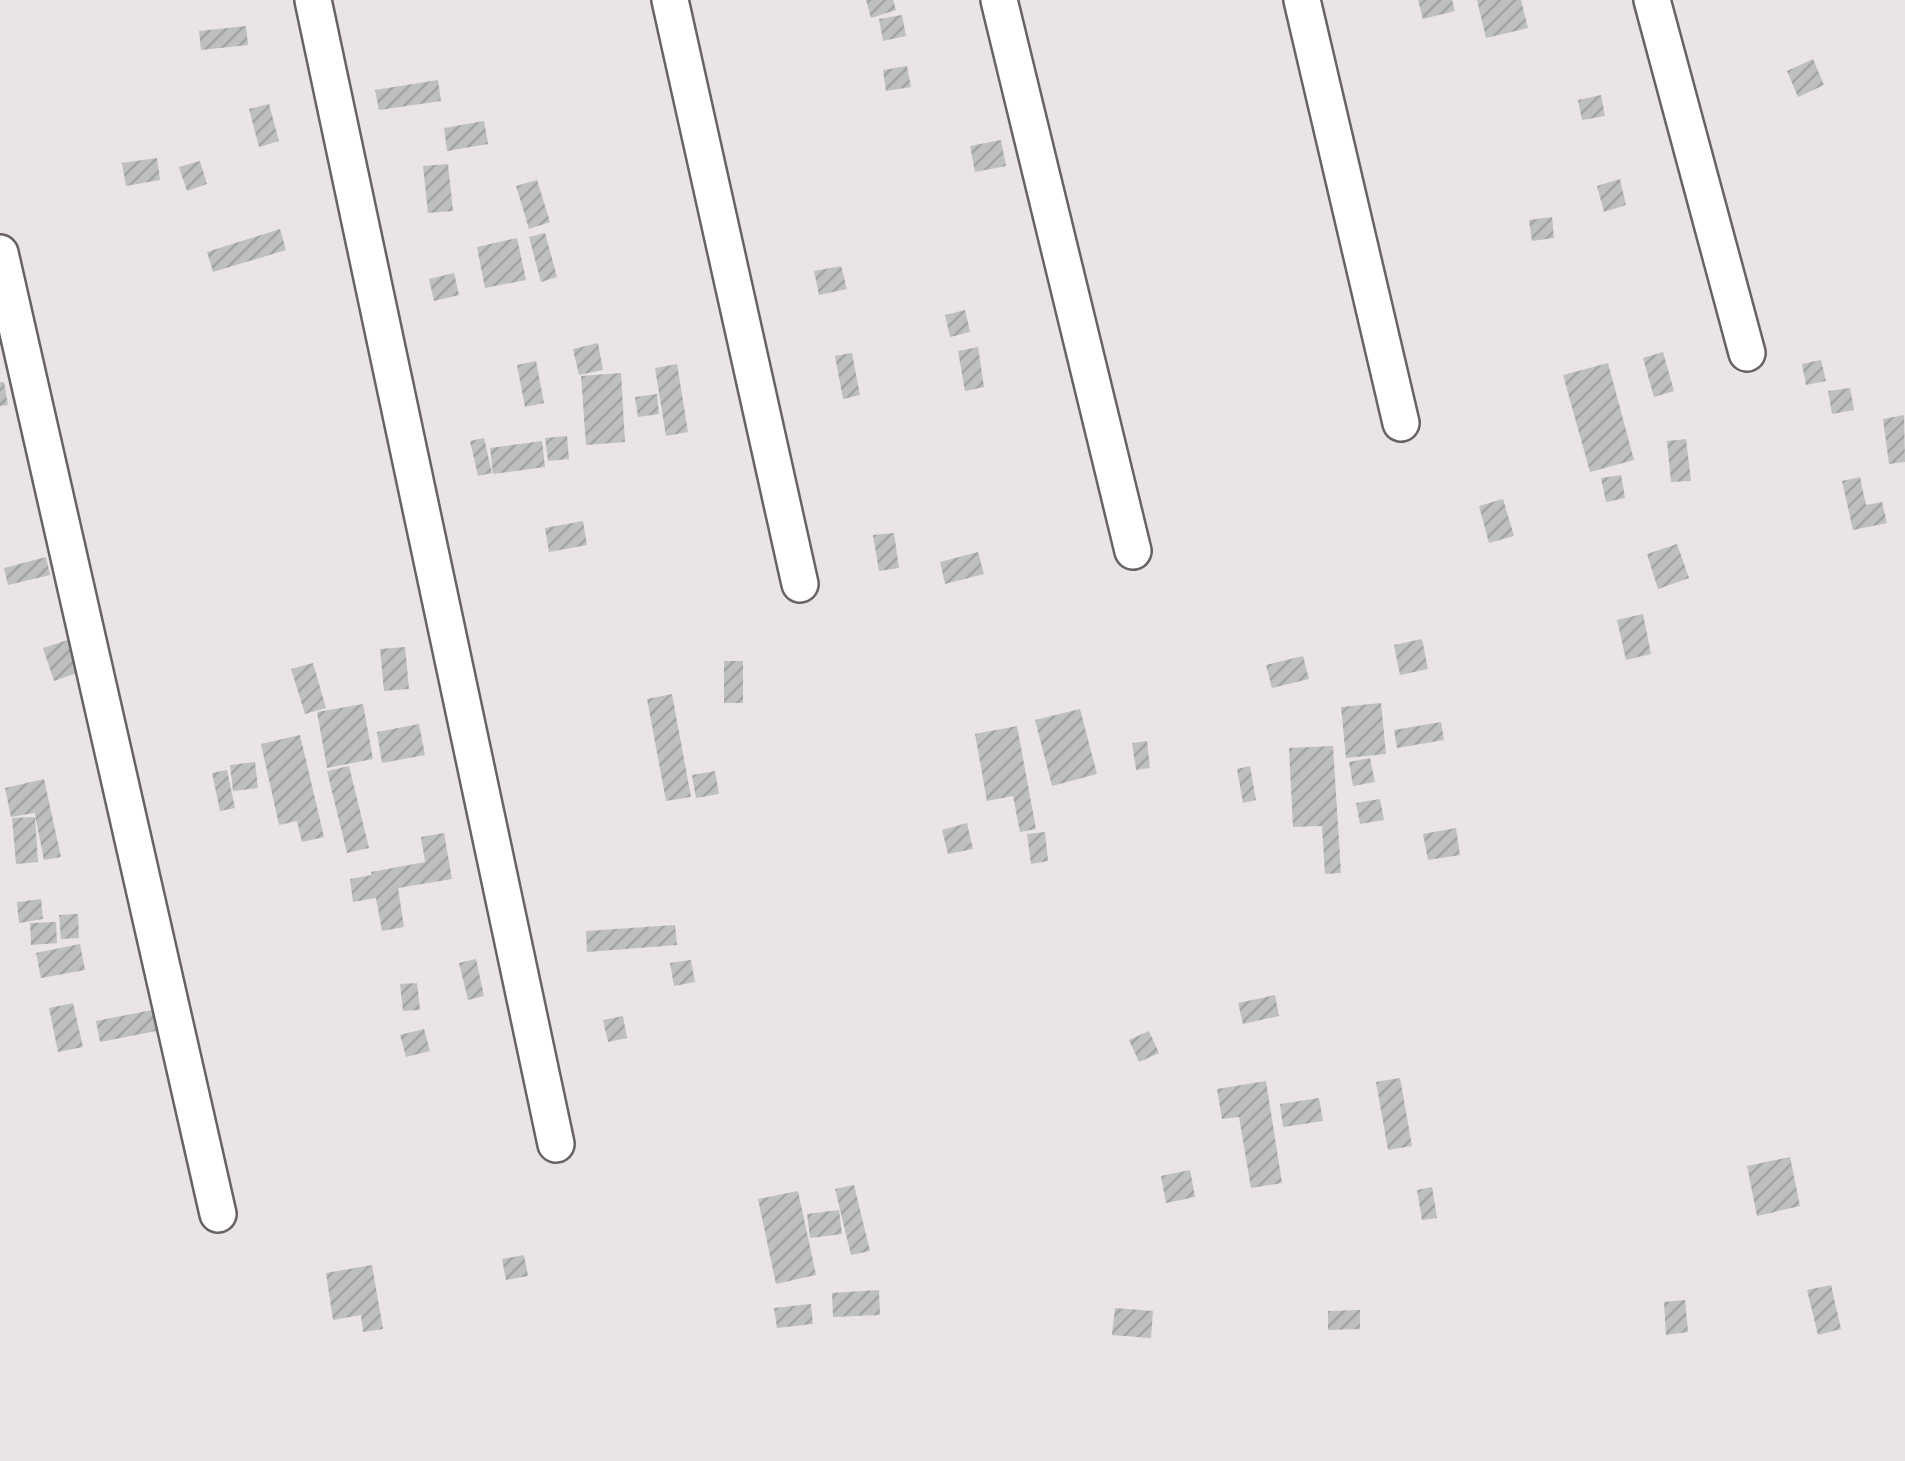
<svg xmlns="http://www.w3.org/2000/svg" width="1905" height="1461" font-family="'Times New Roman',serif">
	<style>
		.building { fill: url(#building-hatch) }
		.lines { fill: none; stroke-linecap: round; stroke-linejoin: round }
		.street-casing { stroke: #686363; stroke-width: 40 }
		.street { stroke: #fff; stroke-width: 35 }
	</style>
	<defs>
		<pattern id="building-hatch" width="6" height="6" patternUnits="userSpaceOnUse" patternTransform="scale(2.5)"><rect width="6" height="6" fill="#bdc0bd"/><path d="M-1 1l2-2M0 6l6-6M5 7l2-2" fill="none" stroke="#a1a4a1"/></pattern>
	</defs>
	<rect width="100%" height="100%" fill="#eae4e4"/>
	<!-- building -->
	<path class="building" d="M866,0H893L896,10L871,18Z
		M1418,0H1452L1455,11L1423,19Z
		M1477,0H1521L1528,28L1486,38Z
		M902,15L906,36L883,41L879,19Z
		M246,26L248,45L201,50L199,31Z
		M1813,59L1824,85L1798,97L1787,71Z
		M907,66L911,87L886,91L883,70Z
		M438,80L441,101L379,110L375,90Z
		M1601,95L1605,116L1582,120L1578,100Z
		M269,104L279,141L259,147L249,109Z
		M484,121L488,144L447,151L444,128Z
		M1001,140L1006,166L975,172L970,146Z
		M157,158L160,180L126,186L122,163Z
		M200,161L207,184L187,191L179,167Z
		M448,164L453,211L428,213L423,166Z
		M1620,179L1626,205L1604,212L1597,186Z
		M537,180L550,222L529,229L516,186Z
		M1552,217L1554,238L1532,241L1529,220Z
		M280,229L286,250L213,272L207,252Z
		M545,233L557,277L541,282L529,237Z
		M517,238L526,280L485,288L477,247Z
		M841,266L847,289L819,295L814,271Z
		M454,273L459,295L434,301L429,279Z
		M965,310L970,332L950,337L945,315Z
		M598,343L603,370L579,375L573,349Z
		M978,347L984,387L965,391L958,351Z
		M1663,352L1674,391L1654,397L1643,358Z
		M852,353L860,395L843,399L835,356Z
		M1821,360L1826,381L1806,385L1802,364Z
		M536,361L544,403L525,407L517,365Z
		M1608,363L1634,460L1590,472L1563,375Z
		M677,364L688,432L666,436L655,368Z
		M621,373L625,442L586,445L581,376Z
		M0,382H4L8,405L0,406Z
		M1850,388L1854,410L1832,414L1828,391Z
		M657,394L659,414L638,417L635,397Z
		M1904,415L1905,462L1889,464L1883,419Z
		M567,436L569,459L548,461L545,438Z
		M484,438L492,473L478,476L470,441Z
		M1686,439L1691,481L1671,482L1667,441Z
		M542,441L545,467L493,474L490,448Z
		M1621,475L1625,498L1606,502L1601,478Z
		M1860,477L1866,505L1882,502L1887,523L1853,530L1842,481Z
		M1503,499L1514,536L1489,543L1479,506Z
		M583,521L587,545L549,552L545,528Z
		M894,533L899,568L879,571L873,535Z
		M1677,544L1689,578L1658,589L1647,554Z
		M978,552L984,574L945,584L940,562Z
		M46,557L50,575L8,585L4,568Z
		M1643,614L1651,654L1626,660L1617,620Z
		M77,637L88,669L54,681L43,648Z
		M1422,639L1428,669L1400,675L1394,645Z
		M405,647L409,689L384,691L380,649Z
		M1303,656L1309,679L1272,688L1266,665Z
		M724,661H743V703H724Z
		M313,663L326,708L305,714L291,669Z
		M672,694L691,797L666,801L647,699Z
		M1381,703L1386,754L1346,758L1341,707Z
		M363,704L373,759L327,768L317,712Z
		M1080,709L1097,774L1052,786L1035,720Z
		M1441,722L1444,740L1397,748L1394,730Z
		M419,724L425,755L382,763L377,732Z
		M1017,726L1036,829L1020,832L1013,796L987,801L975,734Z
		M300,735L324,837L302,842L297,821L279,825L261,744Z
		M1147,741L1150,768L1136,770L1132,743Z
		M1333,746L1341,873L1325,874L1322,826L1293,827L1289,748Z
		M1370,758L1375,782L1353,786L1349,762Z
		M255,762L258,788L233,791L230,765Z
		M349,766L369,848L347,853L327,771Z
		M1250,766L1256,800L1243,803L1237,769Z
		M227,770L235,808L220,811L212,773Z
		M715,771L719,794L696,798L692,775Z
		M44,779L61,857L44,860L34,810V813L11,817L5,788Z
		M1380,799L1384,820L1360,824L1356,803Z
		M35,817L38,862L16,864L12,818Z
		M967,823L973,849L948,854L942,830Z
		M1456,828L1460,855L1428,860L1423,834Z
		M1045,832L1048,861L1031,864L1027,834Z
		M444,833L452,879L398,888L404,927L382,931L376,898L353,902L350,879L372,875L371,872L425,862L421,837Z
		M41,899L43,919L19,923L17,902Z
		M78,914L79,938L61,939L59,915Z
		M56,922L57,943L31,945L30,923Z
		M675,925L677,945L587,952L586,931Z
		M80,944L85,970L41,978L36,953Z
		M476,959L484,996L468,1000L459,963Z
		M691,960L695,982L674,986L670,963Z
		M417,983L420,1010L403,1011L400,984Z
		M1275,995L1279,1016L1243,1024L1238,1003Z
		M73,1003L83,1047L58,1052L49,1008Z
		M152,1010L156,1031L100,1042L96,1021Z
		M623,1016L627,1038L608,1042L603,1020Z
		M424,1029L430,1051L406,1057L400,1035Z
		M1149,1031L1159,1053L1139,1062L1129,1040Z
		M1400,1078L1412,1146L1388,1150L1376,1082Z
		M1266,1081L1282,1183L1251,1188L1239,1117L1222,1119L1217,1089Z
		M1319,1098L1323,1121L1283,1127L1280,1104Z
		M1790,1157L1800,1206L1757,1216L1747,1166Z
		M1190,1170L1195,1197L1166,1203L1161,1176Z
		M854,1185L870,1251L851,1255L835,1189Z
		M1432,1187L1437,1218L1422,1220L1417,1190Z
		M798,1191L816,1275L776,1284L758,1199Z
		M839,1210L842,1234L810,1238L807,1214Z
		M524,1255L528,1276L506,1280L502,1259Z
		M372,1265L383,1329L363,1332L361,1315L333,1320L326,1273Z
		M1831,1285L1841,1329L1818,1335L1807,1290Z
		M879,1290L880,1315L833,1317L832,1293Z
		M1685,1300L1688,1332L1666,1335L1664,1302Z
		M811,1304L813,1324L777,1328L774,1308Z
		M1115,1308L1153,1311L1151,1338L1112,1335Z
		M1360,1310V1329L1328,1330V1311Z"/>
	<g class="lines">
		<defs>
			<path id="street" d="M313,0L556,1144
				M670,0L800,584
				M999,0L1133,551
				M1302,0L1401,423
				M1652,0L1747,353
				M0,253L218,1214"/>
		</defs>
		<!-- street casing -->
		<use href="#street" class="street-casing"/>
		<!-- street -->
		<use href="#street" class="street"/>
	</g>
</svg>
